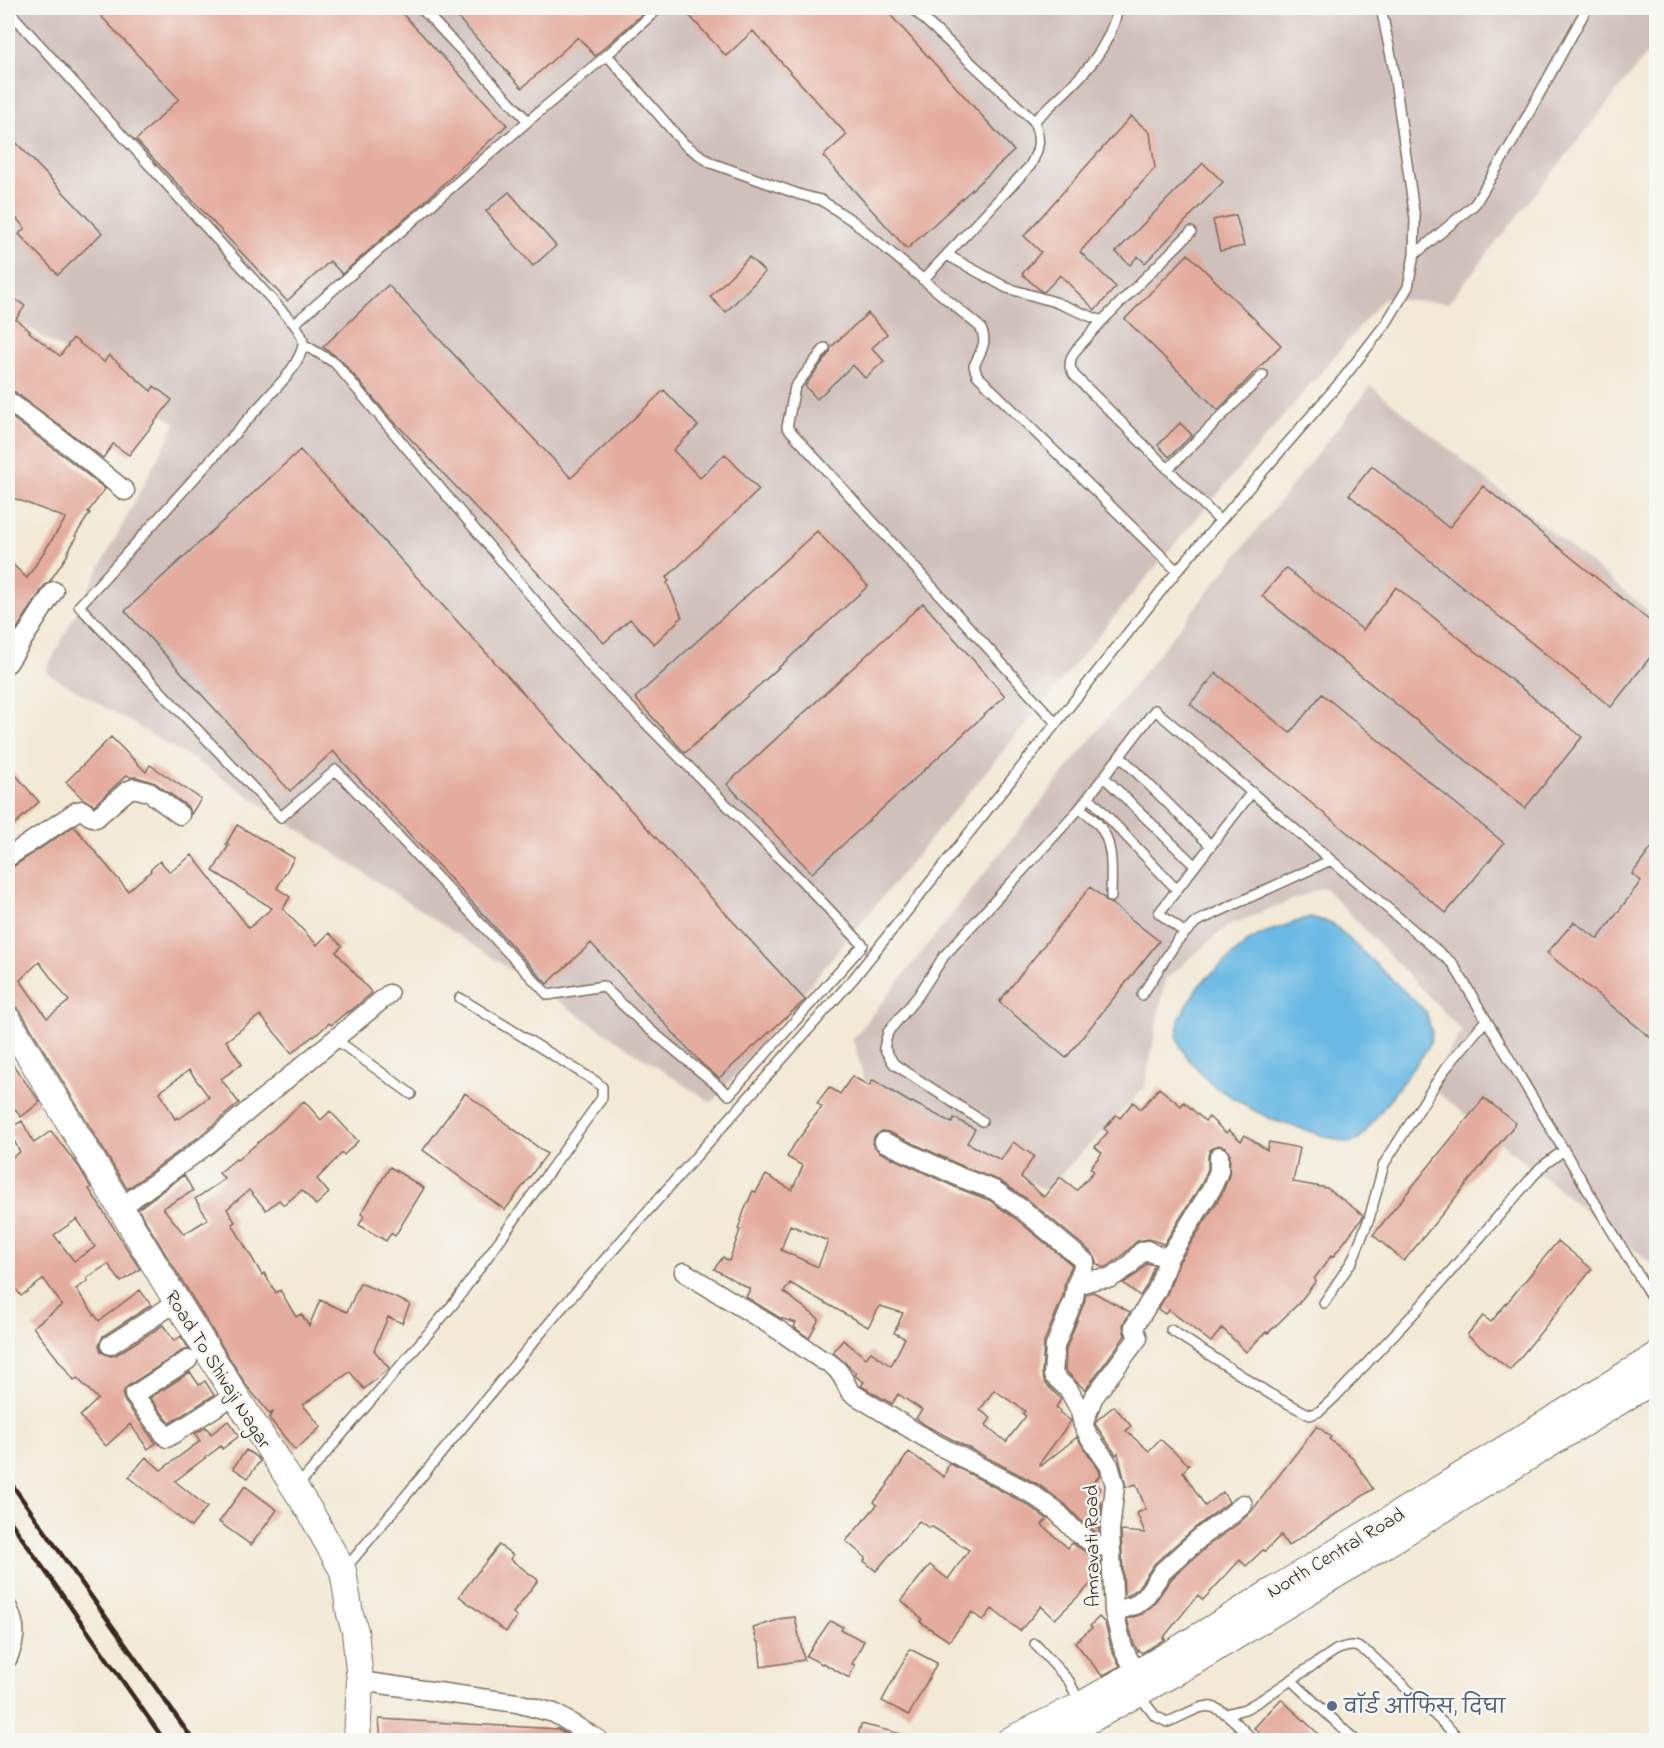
<svg xmlns="http://www.w3.org/2000/svg" width="1664" height="1748" font-family="'Indie Flower','Playpen Sans Deva',sans-serif">
	<style>
		.industrial { fill: #d0c0bc }
		.water { fill: #6ab9e4; stroke: #527281; stroke-width: 1.5 }
		.building { fill: #e4ac9e; fill-rule: evenodd }
		.lines { fill: none; stroke-linecap: round; stroke-linejoin: round }
		.lane-casing { stroke: #7b6d5e; stroke-width: 12 }
		.street-casing { stroke: #7b6d5e; stroke-width: 21 }
		.secondary-casing { stroke: #7b6d5e; stroke-width: 28 }
		.lane { stroke: #fff; stroke-width: 9 }
		.street { stroke: #fff; stroke-width: 18 }
		.secondary { stroke: #fff; stroke-width: 26 }
		.rail { stroke: #3b2a1e; stroke-width: 4.5 }
		.service-dot { fill: #5c6f8a; stroke: #f6f6f2; stroke-width: 2 }
		.labels { text-anchor: middle; stroke-width: 5; stroke-linejoin: round; paint-order: stroke }
		.street-label { font-size: 20px; fill: #3b2a1e; stroke: #f6f6f2 }
		.service-label { font-size: 20px; fill: #4e5e75; stroke: #f6f6f2; text-anchor: start }
	</style>
	<rect width="100%" height="100%" fill="#f6f6f2"/>
	<filter id="ink" filterUnits="userSpaceOnUse"><feTurbulence type="fractalNoise" baseFrequency=".0167" numOctaves="2"/><feDisplacementMap in="SourceGraphic" scale="12" xChannelSelector="R" yChannelSelector="G"/><feConvolveMatrix kernelMatrix="1 2 1 2 8 2 1 2 1" color-interpolation-filters="sRGB"/></filter>
	<filter id="wash" filterUnits="userSpaceOnUse"><feTurbulence type="fractalNoise" baseFrequency=".008" numOctaves="4" result="noise"/><feDisplacementMap in="SourceGraphic" scale="24" xChannelSelector="R" yChannelSelector="G"/><feGaussianBlur stdDeviation="1.35" result="paint"/><feColorMatrix in="noise" values="0 0 0 0 0 0 0 0 0 0 0 0 0 0 0 0 0 1.4 0 .05"/><feComposite in="paint" operator="in"/></filter>
	<g filter="url(#wash)">
		<rect width="100%" height="100%" fill="#f3e9d6"/>
		<!-- industrial -->
		<path class="industrial" d="M8,8H1656V43L1448,303L1384,298L1152,571L712,1103L370,877L198,762L45,672L176,423L8,314Z
			M1371,386L1656,617V1267L1428,1085L1462,1031L1324,887L1228,926L1165,980L1145,1087L1045,1191L864,1080L853,1039Z"/>
		<!-- water -->
		<path class="water" d="M1310,917L1332,923L1426,1012L1432,1034L1428,1048L1359,1140L1348,1143L1273,1120L1250,1108L1212,1085L1186,1056L1177,1039L1179,1020L1198,986L1250,940L1264,933Z"/>
		<g id="blocks">
			<!-- building -->
			<path class="building" d="M112,8H397L507,125L424,202L342,274L330,261L287,301L136,140L179,99L102,17Z
				M449,8H649L595,56L578,37L522,88Z
				M695,8H884L1014,151L907,249L823,156L847,135L753,31L726,56L688,14Z
				M1131,116L1150,133L1155,168L1080,252L1116,287L1095,310L1060,275L1044,292L1041,291L1022,274L1041,252L1024,236Z
				M8,134L102,233L58,275L19,234L25,228L8,209Z
				M1203,163L1223,182L1145,263L1138,256L1130,265L1116,252Z
				M509,192L556,246L533,266L486,211Z
				M1236,215L1244,246L1220,251L1213,220Z
				M1188,254L1281,345L1218,410L1125,319Z
				M749,257L765,272L726,312L710,297Z
				M388,285L571,478L664,390L698,426L673,450L700,478L725,454L759,490L666,578L669,581L667,583L682,617L654,644L630,619L604,643L386,413L340,359L323,347Z
				M8,294L25,306L16,319L30,331L29,332L60,356L73,338L104,362L109,355L151,391L154,386L172,400L129,455L113,444L103,458L15,392L8,390Z
				M868,313L887,334L872,348L884,361L865,378L853,365L817,399L805,386L830,352L831,347Z
				M8,415L69,460L105,489L88,512L90,513L75,536L77,537L67,553L68,554L50,581L45,585L8,643V560L27,578L66,518L8,496Z
				M1180,423L1192,435L1169,457L1158,445Z
				M300,450L805,1000L719,1078L703,1065L591,943L547,984L333,751L290,791L125,611Z
				M1372,466L1449,528L1483,486L1656,626V650L1611,707L1349,495Z
				M817,531L868,586L685,753L635,698Z
				M1286,568L1363,630L1396,587L1582,737L1525,808L1262,596Z
				M923,603L1005,696L812,873L727,784Z
				M1216,673L1290,733L1322,694L1504,843L1446,913L1190,704Z
				M111,737L146,772L150,765L201,799L191,814L187,806L155,783L137,777H130L127,775L94,805L83,799L66,782Z
				M8,766L39,802L8,830Z
				M237,825L294,858L277,888L290,897L283,909L317,945L329,933L342,946L336,952L372,993L349,1012L348,1011L331,1025L329,1023L314,1037L313,1036L292,1053L260,1015L226,1041L242,1064L221,1079L239,1103L200,1136L127,1189L21,1012L16,1007L9,1005L8,1003V868L14,866L74,826L128,891L151,871L150,870L160,861L170,872L192,855L249,928L272,908L213,871L229,845L226,844ZM39,962L69,1001L47,1018L20,980ZM189,1070L209,1097L179,1119L177,1117L175,1119L160,1092Z
				M1656,842V1042L1547,953L1574,922L1598,939L1641,881L1632,874Z
				M1090,887L1104,898L1107,902L1112,904L1159,941L1066,1058L999,1002Z
				M8,1058L40,1102L21,1117L8,1100Z
				M852,1076L869,1086L873,1080L911,1103L912,1102L952,1123L954,1118L975,1129L967,1143L1001,1160L1013,1142L1034,1156L1021,1177L1044,1197L1060,1177L1077,1190L1094,1171L1090,1168L1102,1153L1095,1147L1108,1132L1104,1129L1116,1115L1120,1118L1133,1102L1141,1109L1159,1088L1181,1106L1184,1102L1205,1121L1209,1117L1226,1133L1229,1130L1241,1141L1245,1135L1267,1150L1269,1142L1300,1148L1293,1182L1327,1188L1363,1215V1217L1333,1257L1331,1256L1314,1279L1316,1281L1298,1304L1268,1333L1266,1332L1246,1352L1222,1328L1211,1342L1169,1310L1165,1314L1158,1309L1167,1294L1179,1262L1222,1194L1229,1175L1230,1155L1225,1147L1218,1145L1210,1150L1208,1156V1169L1202,1183L1164,1244L1149,1239L1137,1241L1121,1257L1107,1267H1102L1096,1263V1259L1092,1253L1030,1201L1000,1181L966,1168L889,1132L882,1131L874,1137L873,1144L879,1152L957,1188L989,1200L1016,1219L1072,1265L1065,1281L1063,1296L1044,1342L1042,1374L1045,1383L1061,1399L1056,1407L1060,1410L1059,1412L1071,1421L1039,1464L1041,1466L1077,1437L1099,1470L1100,1475L1093,1483L1100,1488L1094,1497L1102,1504L1099,1525L1097,1528H1099V1534L1083,1523L1065,1504L1039,1485L927,1426L916,1418L922,1410L898,1394L892,1404L861,1386L864,1382L854,1375L856,1373L833,1352L843,1340L866,1358L871,1352L891,1366L905,1338L894,1333L903,1313L880,1306L868,1327L790,1283L784,1292L819,1319L809,1338L794,1327L796,1323L780,1318L746,1297L750,1289L714,1269L723,1257L729,1261L740,1230L738,1229L744,1211L753,1191L756,1192L766,1175L792,1190L803,1166L787,1157L794,1145L809,1125L808,1124L822,1107L817,1103L829,1087L840,1094ZM790,1225L828,1241L818,1267L781,1250ZM994,1390L1025,1411L1023,1414L1026,1416L1006,1442L986,1425L991,1418L980,1410Z
				M465,1093L547,1154L505,1210L423,1150Z
				M1484,1098L1516,1123L1404,1261L1373,1235Z
				M304,1101L321,1120L330,1111L358,1141L344,1155L342,1153L317,1179L329,1193L316,1205L302,1190L284,1205L279,1200L266,1210L249,1190L227,1209L235,1222L232,1224L262,1275L264,1273L276,1293L280,1290L296,1317L301,1314L309,1326L320,1300L347,1312L360,1283L410,1304L402,1323L388,1317L374,1350L389,1368L364,1389L350,1372L303,1405L321,1427L295,1450L269,1418L274,1411L270,1414L246,1385L138,1209L184,1175L193,1191L163,1208L184,1234L208,1219L195,1199L225,1179L219,1173L236,1159L237,1160L260,1141Z
				M22,1121L34,1143L51,1131L79,1167L91,1188L89,1189L140,1269L121,1282L108,1264L87,1278L88,1281L76,1289L99,1321L140,1290L151,1305L103,1336L99,1345L101,1352L110,1356L116,1355L163,1325L174,1341L181,1336L189,1349L182,1351L128,1386L124,1391L123,1397L125,1402L156,1443L148,1449L130,1424L106,1446L80,1416L98,1399L77,1378L74,1380L33,1327L62,1305L44,1279L21,1296L8,1278V1160L20,1152L8,1129ZM77,1219L95,1247L74,1261L54,1235Z
				M390,1167L424,1188L395,1236L391,1233L386,1241L359,1225L364,1216L361,1214Z
				M1558,1241L1592,1269L1510,1370L1467,1335L1483,1316L1491,1322Z
				M1147,1263L1154,1265L1147,1285L1140,1296L1123,1283L1137,1274Z
				M1093,1292L1130,1312L1123,1325L1125,1336L1085,1390L1065,1370L1066,1349L1084,1303L1086,1294Z
				M190,1372L199,1385L205,1381L214,1395L170,1423L150,1398Z
				M1114,1406L1131,1426L1126,1431L1149,1451L1160,1439L1189,1465L1183,1472L1205,1506L1223,1492L1229,1502L1196,1527L1155,1563L1137,1589L1127,1596L1124,1594L1121,1531L1145,1533L1137,1513L1146,1509L1136,1484L1126,1487L1118,1453L1116,1455L1095,1424L1097,1420Z
				M228,1421L239,1436L222,1449L221,1446L175,1481L207,1507L191,1527L129,1477L146,1457L161,1470L200,1441L195,1434L206,1427L211,1434Z
				M1317,1426L1331,1437L1329,1439L1352,1457L1373,1489L1288,1546L1281,1535L1265,1551L1263,1550L1246,1566L1240,1560L1203,1600L1198,1595L1163,1638L1165,1639L1142,1653L1139,1650L1138,1651L1134,1644L1127,1619L1142,1614L1152,1606L1172,1578L1210,1544L1238,1524L1251,1512Z
				M246,1450L257,1457L260,1461L248,1478L233,1468Z
				M909,1452L944,1477L949,1463L1026,1504L1047,1519L1042,1525L1068,1548L1072,1543L1092,1556L1100,1558L1101,1579L1097,1584L1094,1581L1055,1619L1041,1606L1020,1631L992,1609L983,1621L972,1612L949,1641L920,1622L922,1619L901,1600L930,1565L948,1579L969,1550L931,1526L929,1528L919,1521L876,1571L864,1561L866,1558L846,1541L877,1505L874,1502L888,1485L887,1484Z
				M245,1486L277,1510L251,1545L219,1522Z
				M499,1545L513,1555L510,1559L538,1580L513,1613L517,1617L506,1632L459,1596Z
				M795,1617L804,1660L761,1667L759,1642H757L753,1628L778,1620V1619Z
				M1099,1617L1105,1623L1112,1651L1120,1666L1102,1676L1075,1642L1092,1628L1090,1626Z
				M830,1621L843,1627L841,1630L864,1641L852,1664L855,1665L849,1678L823,1663L822,1664L806,1656Z
				M910,1649L937,1663L909,1715L882,1701Z
				M1281,1699L1325,1740H1267L1254,1728Z
				M379,1719L558,1729L578,1740H381Z
				M861,1724L910,1736L909,1740H857Z"/>
		</g>
	</g>
	<g filter="url(#ink)">
		<use href="#blocks" fill-opacity="0" stroke="#7b6d5e" stroke-width="1.5"/>
		<g class="lines">
			<defs>
				<path id="lane" d="M421,8L528,121
					M912,8L1034,121C1041,140 1040,148 1030,166L923,280
					M8,10L294,324C298,329 303,336 303,343C303,354 293,367 287,376L79,606L281,817L336,770L548,995L603,986L643,1024L729,1095L863,945L801,880L595,672L335,363L303,344
					M607,55L684,144L711,163L801,195L821,200L853,221L980,327C989,342 980,352 974,366L977,375L1177,571
					M1034,121C1070,87 1107,59 1118,8
					M1191,232L1102,321L1076,350L1071,358L1070,367L1074,375L1220,521
					M947,255L1007,288L1055,302L1102,321
					M1414,255L1475,204L1515,138L1587,8
					M294,324L528,121L607,55L659,8
					M825,348L795,387L787,427L1056,723
					M1168,469L1263,375
					M1120,756L1211,846
					M1104,777L1195,866
					M1089,797L1177,890
					M1080,808C1086,813 1093,818 1098,824C1115,843 1111,874 1111,897
					M1185,933L1159,913L1252,792
					M1142,995L1177,941L1196,922L1331,860
					M335,1039L411,1094
					M982,1121L894,1064L884,1048L888,1032L918,996L944,956L1080,808L1155,710L1453,964L1656,1305
					M1324,1303L1352,1261L1369,1219L1384,1164L1445,1069L1486,1020
					M1171,1330L1270,1394L1310,1415L1320,1411L1336,1396L1418,1309L1540,1168L1564,1150
					M297,1487L455,1302L602,1098V1087L595,1081L460,998
					M345,1569L560,1310L854,978L1177,571L1342,380L1387,322L1408,287L1414,255L1415,219L1393,66L1381,8
					M1035,1644L1069,1681L1080,1703
					M1291,1680L1355,1740
					M1139,1695L1155,1716L1167,1722C1179,1718 1191,1710 1203,1707C1220,1702 1242,1729 1253,1740
					M1226,1714L1245,1709L1261,1700L1336,1650C1353,1643 1357,1645 1371,1655L1459,1738L1460,1740"/>
				<path id="street" d="M8,401L76,451L125,491
					M8,663L54,591
					M8,857L77,811L82,810L90,816L96,818L127,791L134,788L149,792L180,815
					M884,1142L962,1178L994,1190L1023,1210L1085,1262L1076,1285L1074,1299L1055,1346L1053,1375L1069,1390L1080,1411L1083,1425L1090,1438L1109,1465L1115,1485L1110,1531L1114,1612L1123,1648L1142,1684
					M120,1208L207,1145L389,994
					M684,1272L780,1331L822,1360C837,1364 844,1379 850,1392L932,1442L1032,1494L1058,1513L1076,1532L1098,1547L1110,1542
					M1076,1285L1097,1279L1111,1278L1129,1266L1141,1252L1147,1250L1154,1254L1169,1257
					M110,1345L177,1302
					M188,1360L134,1395L167,1438L235,1395
					M1083,1425L1093,1398L1138,1338L1134,1327L1157,1290L1169,1257L1212,1188L1219,1171V1156
					M8,1608C17,1628 16,1638 8,1658
					M1114,1612L1135,1605L1145,1597L1163,1571L1203,1535L1231,1515L1243,1504
					M360,1681L517,1703L554,1713L599,1740"/>
				<path id="secondary" d="M8,1020L177,1302L235,1395L311,1513L343,1571L350,1614L355,1631L360,1681L357,1740
					M1010,1740L1081,1705L1180,1648L1656,1356
					M1054,1740L1190,1664L1656,1379"/>
			</defs>
			<!-- lane casing -->
			<use href="#lane" class="lane-casing"/>
			<!-- street casing -->
			<use href="#street" class="street-casing"/>
			<!-- secondary casing -->
			<use href="#secondary" class="secondary-casing"/>
			<!-- lane -->
			<use href="#lane" class="lane"/>
			<!-- street -->
			<use href="#street" class="street"/>
			<!-- secondary -->
			<use href="#secondary" class="secondary"/>
			<!-- rail -->
			<path class="rail" d="M8,1479L193,1740
				M8,1518L164,1740"/>
		</g>
	</g>
	<!-- markers -->
	<circle class="service-dot" cx="1332" cy="1706" r="6"/>
	<g class="labels">
		<!-- street labels -->
		<g class="street-label">
			<text transform="translate(219 1369) rotate(58)" y="7">Road To Shivaji Nagar</text>
			<text transform="translate(1091 1546) rotate(-91)" y="7">Amravati Road</text>
			<text transform="translate(1335 1552) rotate(-31)" y="7">North Central Road</text>
		</g>
		<!-- service labels -->
		<g class="service-label">
			<text x="1344" y="1713">वॉर्ड ऑफिस, दिघा</text>
		</g>
	</g>
	<!-- margin -->
	<rect width="1664" height="1748" fill="none" stroke="#f6f6f2" stroke-width="30"/>
</svg>
